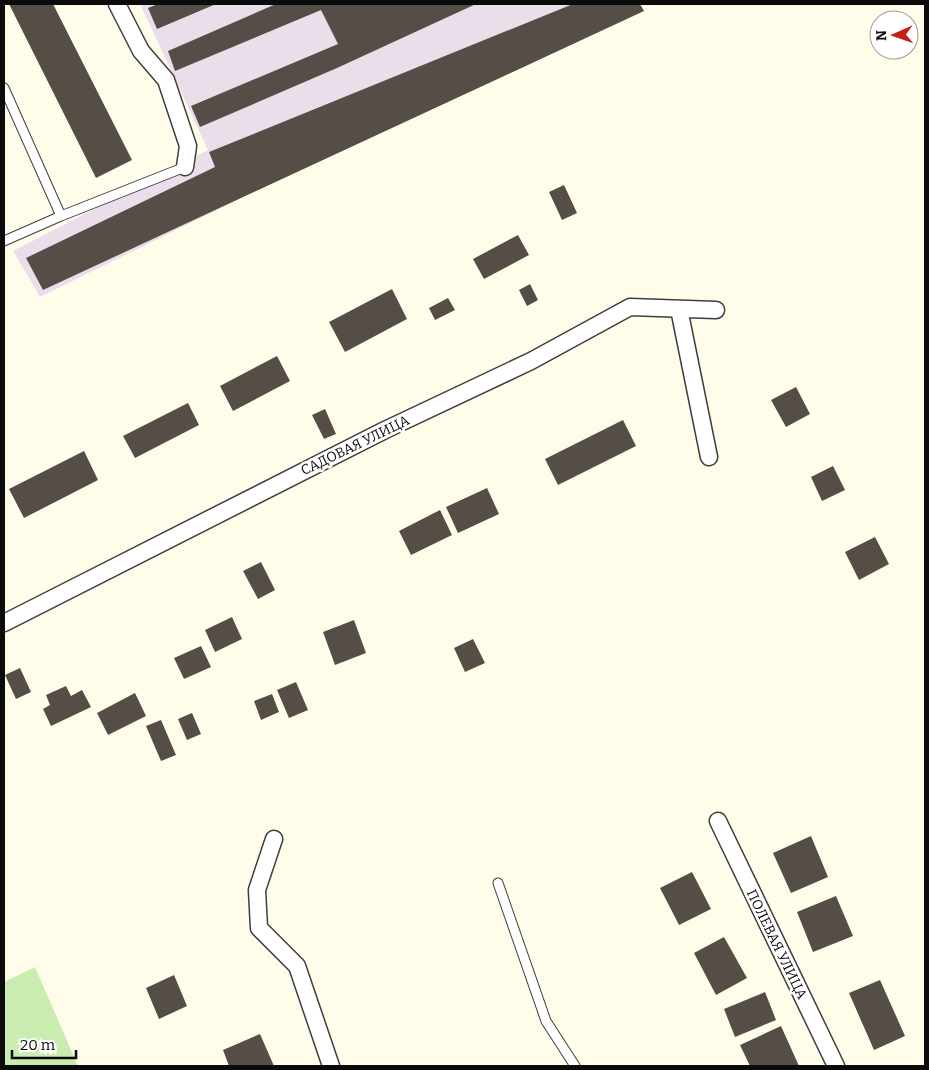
<svg xmlns="http://www.w3.org/2000/svg" width="929" height="1070" font-family="Bitter,serif">
	<style>
		.industrial { fill: #ebdeeb }
		.green { fill: #caecb0 }
		.building { fill: #554e47 }
		.lines { fill: none; stroke-linecap: round; stroke-linejoin: round }
		.lane-casing { stroke: #3e3e3e; stroke-width: 11 }
		.street-casing { stroke: #3e3e3e; stroke-width: 19 }
		.lane { stroke: #fff; stroke-width: 9 }
		.street { stroke: #fff; stroke-width: 16 }
		.labels { text-anchor: middle; stroke-width: 5; stroke-linejoin: round; paint-order: stroke }
		.street-label { font-size: 14px; fill: #0b0b0b; stroke: #fff }
	</style>
	<rect width="100%" height="100%" fill="#fffdea"/>
	<!-- industrial -->
	<path class="industrial" d="M140,4H636L40,297L13,251L208,150Z"/>
	<!-- green -->
	<path class="green" d="M35,967L78,1066H4V982Z"/>
	<!-- building -->
	<path class="building" d="M9,4H53L132,160L96,178Z
		M158,4H216L157,29L148,8Z
		M276,4H476L337,68L200,127L191,106L338,44L321,10L175,71L168,51Z
		M573,4H640L644,11L43,290L26,258L215,167L209,152Z
		M564,185L577,213L562,220L549,192Z
		M518,235L529,255L484,279L473,259Z
		M530,284L538,300L527,306L519,290Z
		M392,289L407,319L345,352L329,322Z
		M448,298L455,310L435,320L429,308Z
		M277,356L290,381L233,411L220,386Z
		M796,387L810,414L786,427L771,400Z
		M188,403L199,425L135,458L123,436Z
		M325,409L336,434L324,439L312,415Z
		M623,420L636,446L558,485L545,459Z
		M84,451L98,480L24,518L9,489Z
		M833,466L845,490L822,501L811,477Z
		M487,488L499,514L458,533L446,507Z
		M440,510L452,535L411,555L399,531Z
		M875,537L889,564L859,580L845,552Z
		M261,562L275,590L258,599L243,571Z
		M232,617L242,639L215,652L205,630Z
		M354,620L366,653L335,665L323,632Z
		M473,639L485,663L465,672L454,648Z
		M201,646L211,667L184,679L174,658Z
		M20,668L31,692L16,699L5,675Z
		M296,682L308,710L289,718L277,690Z
		M66,686L71,696L82,690L91,707L51,726L43,709L50,705L46,695Z
		M135,693L146,716L108,735L97,713Z
		M272,694L279,712L261,720L254,701Z
		M192,713L201,734L187,740L178,719Z
		M161,720L176,755L161,761L146,726Z
		M811,836L828,877L791,893L773,853Z
		M692,872L711,909L679,925L660,888Z
		M836,896L853,936L813,952L797,912Z
		M724,937L747,978L716,995L694,953Z
		M174,975L187,1006L159,1019L146,988Z
		M880,980L905,1036L874,1050L849,993Z
		M765,992L776,1020L735,1037L724,1009Z
		M781,1026L799,1066H750L740,1045Z
		M260,1034L274,1066H229L223,1050Z"/>
	<g class="lines">
		<defs>
			<path id="lane" d="M4,88L61,216
				M4,241L61,216L185,167
				M498,883L546,1021L575,1066"/>
			<path id="street" d="M117,4L141,51L166,80L188,146L185,167
				M679,309L709,457
				M4,623L385,430L531,361L630,307L716,310
				M718,821L836,1066
				M274,839L257,890L259,928L297,966L331,1066"/>
		</defs>
		<!-- lane casing -->
		<use href="#lane" class="lane-casing"/>
		<!-- street casing -->
		<use href="#street" class="street-casing"/>
		<!-- lane -->
		<use href="#lane" class="lane"/>
		<!-- street -->
		<use href="#street" class="street"/>
	</g>
	<g class="labels">
		<!-- street labels -->
		<g class="street-label">
			<text transform="translate(355 445) rotate(-26)" y="5">САДОВАЯ УЛИЦА</text>
			<text transform="translate(777 944) rotate(64)" y="5">ПОЛЕВАЯ УЛИЦА</text>
		</g>
	</g>
	<!-- border -->
	<rect width="929" height="1070" fill="none" stroke="#0b0b0b" stroke-width="10"/>
	<!-- north arrow -->
	<g transform="translate(894 35) rotate(268)"><circle r="24" fill="#ffffff" stroke="#9d9d9d"/>
	<path d="M0-4L9 19L0 12L-9 19Z" fill="#c62119"/>
	<text y="-8" font-size="14" font-weight="bold" text-anchor="middle" fill="#0b0b0b">N</text>
	</g>
	<!-- scale -->
	<path d="M12 1050v8h64v-8" fill="none" stroke="#0b0b0b" stroke-width="2.5"/>
	<text x="20" y="1050" font-size="15" fill="#0b0b0b" stroke="#ffffff" stroke-width="4" paint-order="stroke">20 m</text>
</svg>
